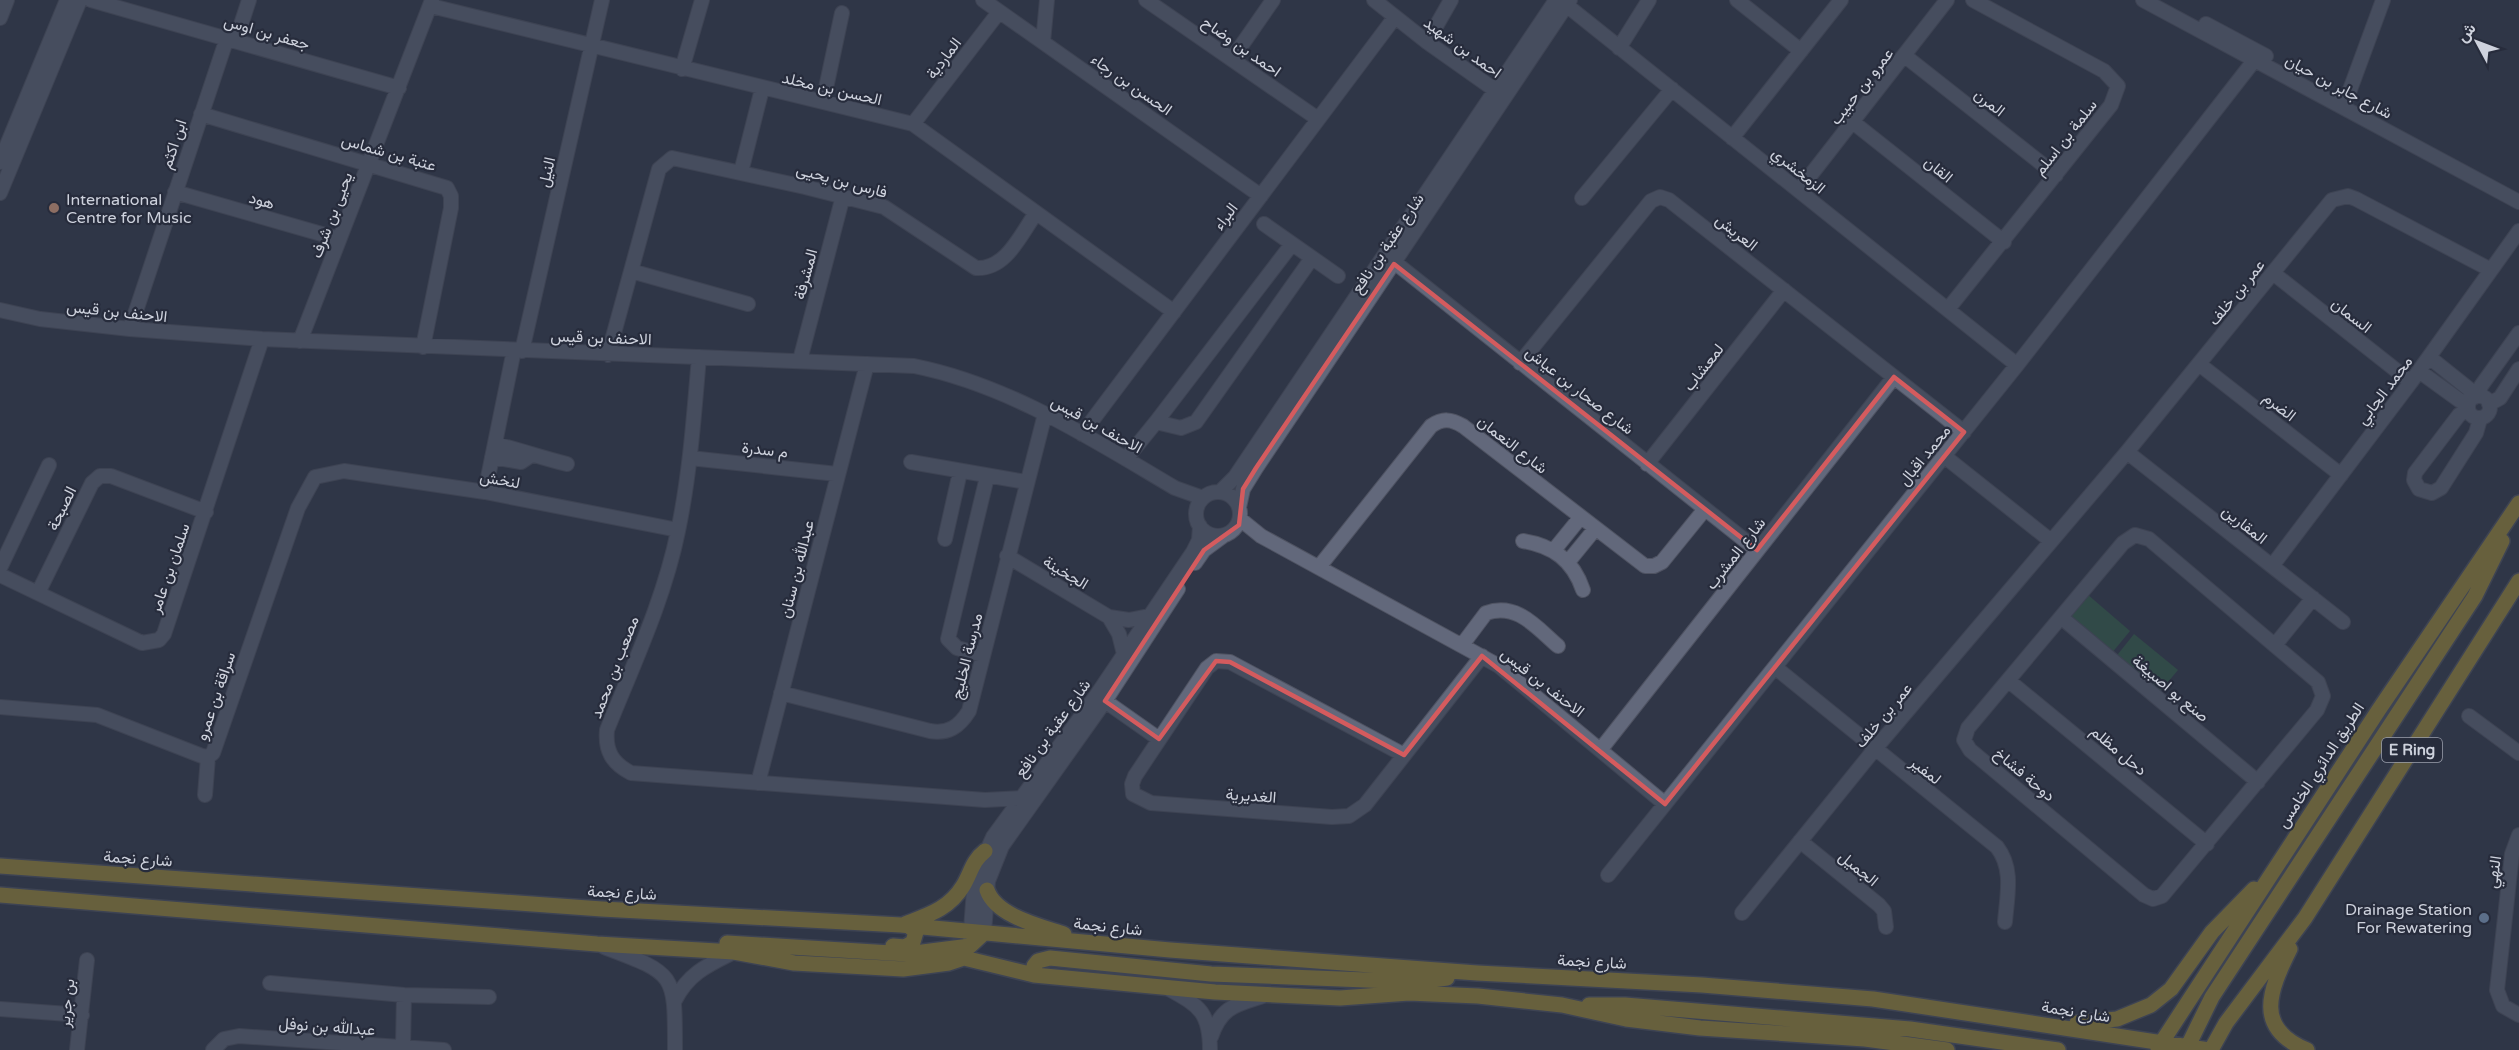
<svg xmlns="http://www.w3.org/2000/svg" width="2519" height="1050" font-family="'Varela Round',Vazirmatn,sans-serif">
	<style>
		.green { fill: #336249 }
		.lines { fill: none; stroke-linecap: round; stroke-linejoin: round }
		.minor-casing { stroke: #4f5362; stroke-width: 16 }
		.major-casing { stroke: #4f5362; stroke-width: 18 }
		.minor { stroke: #62687b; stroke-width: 14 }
		.major { stroke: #ac9331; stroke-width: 15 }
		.marked { fill: none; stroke: #d45b5e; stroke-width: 4.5; stroke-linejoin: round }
		.education-dot { fill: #8d6e63; stroke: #272c3c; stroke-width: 2 }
		.service-dot { fill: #5c6f8a; stroke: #272c3c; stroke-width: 2 }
		.labels { text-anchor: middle; stroke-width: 4.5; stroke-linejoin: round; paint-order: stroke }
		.shield { fill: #272c3c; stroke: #9ca0ad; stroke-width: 1.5 }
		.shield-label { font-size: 15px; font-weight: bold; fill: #ced2dd }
		.street-label { font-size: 16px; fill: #ced2dd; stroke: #272c3c }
		.poi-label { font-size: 16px; fill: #ced2dd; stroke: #272c3c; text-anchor: start }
	</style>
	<rect width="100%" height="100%" fill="#303647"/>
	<!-- green -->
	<path class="green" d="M2087,594L2130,631L2111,654L2068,617Z
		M2134,634L2178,670L2157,695L2114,659Z"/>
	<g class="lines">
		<defs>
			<path id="minor" d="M91,0L399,88
				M983,0L1261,196
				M1146,0L1318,119
				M1374,0L1427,42L1502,95
				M1560,0L2017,365
				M1737,0L1801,51
				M2143,0L2519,202
				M431,6L913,124L1174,312
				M0,18L7,0
				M2206,24L2266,56
				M236,40L249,0
				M1043,42L1047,0
				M1427,42L1451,0
				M1619,48L1649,0
				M1905,56L2056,175
				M1232,59L1273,0
				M682,69L702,0
				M823,102L842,13
				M2344,106L2383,0
				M201,114L447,188L451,196V208L423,347
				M1854,123L2004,242
				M913,124L999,12
				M1732,138L1841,0
				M0,162L67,0
				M741,172L762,89
				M1799,190L1947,0
				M175,192L339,239
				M0,193L80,0
				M1582,198L1672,89
				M1264,224L1338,276
				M1292,244L1156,422L1181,428L1196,422L1312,258
				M1388,257L1757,550
				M631,271L748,304
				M2273,273L2411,382
				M1948,309L2111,105L2118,86L2104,71L1973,0
				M0,310L40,319L130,329L262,339L914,366C1009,385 1092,439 1175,488L1203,498
				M130,329L227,38
				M300,341L432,0
				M522,351L602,0
				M608,355L659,169L672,158L805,187L884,207L976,268C1006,270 1021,234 1036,213
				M699,357C694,415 690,474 678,531C664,600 633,665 607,730C605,751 612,763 631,773L985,800L1021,798
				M2429,357L2469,389L2475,397
				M800,360L843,196
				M1520,363L1651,201L1660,197L1669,200L1964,432
				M2199,364L2341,475
				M2419,371L2459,400L2468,404
				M2468 407a11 11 0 1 1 22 0a11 11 0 1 1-22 0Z
				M2478,396L2481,386L2519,333
				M2489,404L2500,398L2519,369
				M2468,409L2459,415L2415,473L2414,480L2419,489L2432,493L2441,488L2476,433L2480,419
				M1082,434L1395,17
				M495,444C520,450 542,458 567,464
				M2127,452L2343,622
				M1944,456L2051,541
				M492,457L521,462L530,456
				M690,458L837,474
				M1126,459L1156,422
				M911,462L1026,482
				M1647,464L1784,290
				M485,492L514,350
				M1220,492L1235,477L1556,0
				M1196 514a22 22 0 1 1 44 0a22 22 0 1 1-44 0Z
				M1239,507L1243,489L1256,468L1570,0
				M1240,519L1261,536L1499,666L1665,804
				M2135,535L2149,539L2318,682L2323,696L2317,710L2162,896L2153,899L2144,895L1970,750L1964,740L1968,728L2123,543Z
				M945,539L960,472
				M1523,541C1553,546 1573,560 1583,590
				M1554,550L1580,518
				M1007,556L1109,617L1129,620L1149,616
				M1568,562L1595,529
				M1195,563L1204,550L1223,536
				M2272,566L2411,382L2519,231
				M1319,567L1431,426C1443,418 1451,419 1463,426L1645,566H1654L1662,562L1705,509
				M0,568L49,465
				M0,575L142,643L159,640L164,634L262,339
				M38,593L92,483L100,476H111L206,512
				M1109,617L1119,634L1124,654
				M2062,618L2258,782
				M1462,645L1486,613C1517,602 1536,627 1558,646
				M2275,645L2313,598
				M983,655L957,648L948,639L987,477
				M1776,668L1997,847C2014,869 2007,896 2005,922
				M2009,681L2207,844
				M781,693L930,731C948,734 959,727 969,711L1045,414
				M1105,701L1159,739
				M0,707L97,715L202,756L208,757L213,753L298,508L315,477L344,471L485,492L678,530
				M2469,716L2519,753
				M1601,749L1894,377
				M1404,755L1230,662L1216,661L1207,668L1135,776L1132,784L1133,794L1151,803L1332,817L1349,816L1365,805L1482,656
				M758,783L867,364
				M205,795L208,757
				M2519,835L2512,854L2497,990L2503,1006L2519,1015
				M1800,841L1879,905L1884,911L1886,927
				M1608,875L2017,365L2260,53
				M1742,913L1874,750L2127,452L2332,200L2348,196L2356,199L2491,270
				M984,933L988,881L1002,846L1105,701L1178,589
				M970,942L975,877L993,837L1096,696L1193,552L1199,540L1200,526
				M604,947C676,974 675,973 675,1050
				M270,983L404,995L489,997
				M1169,989C1200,1006 1210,1013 1210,1050
				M675,1000C689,973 708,965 734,952
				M0,1009L82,1015
				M1211,1037C1221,1007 1235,1005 1263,996
				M403,1047L404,995
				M77,1050L87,960
				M213,1050L224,1039L239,1036L444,1050"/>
			<path id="major" d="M0,866L602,909L901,925L1170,950L1477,973L1702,985L1873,999L2209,1050
				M987,890C996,916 1040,926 1064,934
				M0,895L597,944L734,952L794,963L903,969L949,963L964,958L1034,975L1215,992L1340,998L1409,993L1478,996L1562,1005L1626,1019L1700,1028L1865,1039L1947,1050
				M905,924C928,915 949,909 963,886C971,873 972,861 985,851
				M727,943L907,954L970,946L984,933
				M893,946L905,947L913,942L916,932L910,927
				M2290,949C2269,991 2254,1028 2307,1050
				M1034,975V966L1038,961L1050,958L1211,974L1417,982L1447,978
				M1589,1005H1625L1910,1029L2058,1050
				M2077,1023L2117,1019L2151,1005L2171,989L2212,932L2254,889
				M2158,1048L2378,711L2519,503
				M2186,1050L2212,997L2475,596L2502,541
				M2211,1050L2226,1023L2305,918L2519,581"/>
		</defs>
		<!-- minor casing -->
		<use href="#minor" class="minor-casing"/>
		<!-- major casing -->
		<use href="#major" class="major-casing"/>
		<!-- minor -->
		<use href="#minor" class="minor"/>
		<!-- major -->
		<use href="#major" class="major"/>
	</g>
	<!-- marked area -->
	<path d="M0 0H2519V1050H0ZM1394,264L1757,550L1894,377L1964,432L1665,804L1482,656L1404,755L1230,662L1216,661L1159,739L1105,701L1204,550L1239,525L1243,489L1256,468Z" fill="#303647" fill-opacity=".55" fill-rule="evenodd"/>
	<path class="marked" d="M1394,264L1757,550L1894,377L1964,432L1665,804L1482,656L1404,755L1230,662L1216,661L1159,739L1105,701L1204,550L1239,525L1243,489L1256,468Z"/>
	<!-- markers -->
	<circle class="education-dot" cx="54" cy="208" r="6"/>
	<circle class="service-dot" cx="2484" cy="918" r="6"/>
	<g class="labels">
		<!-- shield labels -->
		<rect class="shield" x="2382" y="738" width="60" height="24" rx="4.5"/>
		<g class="shield-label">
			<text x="2412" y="755">E Ring</text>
		</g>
		<!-- street labels -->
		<g class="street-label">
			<text transform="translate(267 32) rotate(16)" y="6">جعفر بن اوس</text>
			<text transform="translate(1242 46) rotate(35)" y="6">احمد بن وضاح</text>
			<text transform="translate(1463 47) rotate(36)" y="6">احمد بن شهيد</text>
			<text transform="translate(943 58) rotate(-53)" y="6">الماردية</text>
			<text transform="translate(1132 84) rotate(35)" y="6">الحسن بن رجاء</text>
			<text transform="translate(1861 86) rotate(-52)" y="6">عمرو بن حبيب</text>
			<text transform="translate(2339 86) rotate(28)" y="6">شارع جابر بن حيان</text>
			<text transform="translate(832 88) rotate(13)" y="6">الحسن بن مخلد</text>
			<text transform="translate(1990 102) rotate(38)" y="6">المرن</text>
			<text transform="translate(2065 137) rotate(-52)" y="6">سلمة بن اسلم</text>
			<text transform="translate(173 144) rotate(-72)" y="6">ابن اكثم</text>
			<text transform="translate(389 152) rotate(16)" y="6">عتبة بن شماس</text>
			<text transform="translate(1939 169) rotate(39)" y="6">القان</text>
			<text transform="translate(1799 170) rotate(39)" y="6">الزمخشري</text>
			<text transform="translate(546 172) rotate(-77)" y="6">النيل</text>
			<text transform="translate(842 180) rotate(15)" y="6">فارس بن يحيى</text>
			<text transform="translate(262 200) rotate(16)" y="6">هود</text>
			<text transform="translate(331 215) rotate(-69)" y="6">يحيى بن شرف</text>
			<text transform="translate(1225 216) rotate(-53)" y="6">البراء</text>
			<text transform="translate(1737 232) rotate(38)" y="6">العريش</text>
			<text transform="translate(1387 243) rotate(-56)" y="6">شارع عقبة بن نافع</text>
			<text transform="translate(805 274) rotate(-75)" y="6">المشرفة</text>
			<text transform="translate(2236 292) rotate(-51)" y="6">عمر بن خلف</text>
			<text transform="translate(117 311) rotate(6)" y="6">الاحنف بن قيس</text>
			<text transform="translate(2352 315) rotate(38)" y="6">السمان</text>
			<text transform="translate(601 337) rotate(2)" y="6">الاحنف بن قيس</text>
			<text transform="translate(1703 367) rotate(-52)" y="6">لمعشاب</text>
			<text transform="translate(1580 390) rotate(38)" y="6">شارع صحار بن عياش</text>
			<text transform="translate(2384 390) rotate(-53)" y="6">محمد الجابي</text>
			<text transform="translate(2280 406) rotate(38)" y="6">الضرم</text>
			<text transform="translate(1097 424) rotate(29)" y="6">الاحنف بن قيس</text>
			<text transform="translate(1513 444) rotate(38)" y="6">شارع النعمان</text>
			<text transform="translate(765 449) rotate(6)" y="6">م سدرة</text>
			<text transform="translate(1924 455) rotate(-51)" y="6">محمد اقبال</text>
			<text transform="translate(500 479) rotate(10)" y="6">لنخش</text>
			<text transform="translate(61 508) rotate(-64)" y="6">الصبحة</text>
			<text transform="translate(2245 524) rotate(38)" y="6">المقارين</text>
			<text transform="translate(1735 553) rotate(-52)" y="6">شارع المشرب</text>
			<text transform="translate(169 568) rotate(-71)" y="6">سلمان بن عامر</text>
			<text transform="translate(796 569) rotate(-76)" y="6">عبدالله بن سنان</text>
			<text transform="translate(1066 572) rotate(31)" y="6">الجخينة</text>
			<text transform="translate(966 656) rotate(-76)" y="6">مدرسة الخليج</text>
			<text transform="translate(614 667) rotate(-69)" y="6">مصعب بن محمد</text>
			<text transform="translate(1543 682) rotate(38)" y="6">الاحنف بن قيس</text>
			<text transform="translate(2171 688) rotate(40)" y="6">صنع بو اصبيغة</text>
			<text transform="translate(215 696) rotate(-71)" y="6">سراقة بن عمرو</text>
			<text transform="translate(1883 715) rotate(-50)" y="6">عمر بن خلف</text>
			<text transform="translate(1052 728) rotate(-54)" y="6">شارع عقبة بن نافع</text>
			<text transform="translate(2119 750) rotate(40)" y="6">دحل مظلم</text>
			<text transform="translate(2320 765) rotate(-57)" y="6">الطريق الدائري الخامس</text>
			<text transform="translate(1926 770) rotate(38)" y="6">لمفير</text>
			<text transform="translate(2025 774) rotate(40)" y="6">دوحة فشاخ</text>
			<text transform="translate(1251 795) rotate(4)" y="6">الغديرية</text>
			<text transform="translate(138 858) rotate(4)" y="6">شارع نجمة</text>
			<text transform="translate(1859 868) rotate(39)" y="6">الجميل</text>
			<text transform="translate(2493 872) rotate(-82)" y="6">النهي</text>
			<text transform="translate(622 892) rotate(3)" y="6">شارع نجمة</text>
			<text transform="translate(1108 926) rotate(6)" y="6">شارع نجمة</text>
			<text transform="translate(1592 961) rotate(3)" y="6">شارع نجمة</text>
			<text transform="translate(66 1003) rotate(-84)" y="6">بن جرير</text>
			<text transform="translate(2076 1011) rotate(9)" y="6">شارع نجمة</text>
			<text transform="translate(327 1026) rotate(4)" y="6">عبدالله بن نوفل</text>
		</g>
		<!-- poi labels -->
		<g class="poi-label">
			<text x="66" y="205">International<tspan x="66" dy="18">Centre for Music</tspan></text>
			<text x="2472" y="915" text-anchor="end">Drainage Station<tspan x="2472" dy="18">For Rewatering</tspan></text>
		</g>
	</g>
	<!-- north arrow -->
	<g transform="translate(2477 42) rotate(311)" stroke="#272c3c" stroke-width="4.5" paint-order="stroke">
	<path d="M0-4.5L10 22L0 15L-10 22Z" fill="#ced2dd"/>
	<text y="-9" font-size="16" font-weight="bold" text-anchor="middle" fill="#ced2dd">ش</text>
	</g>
</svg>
